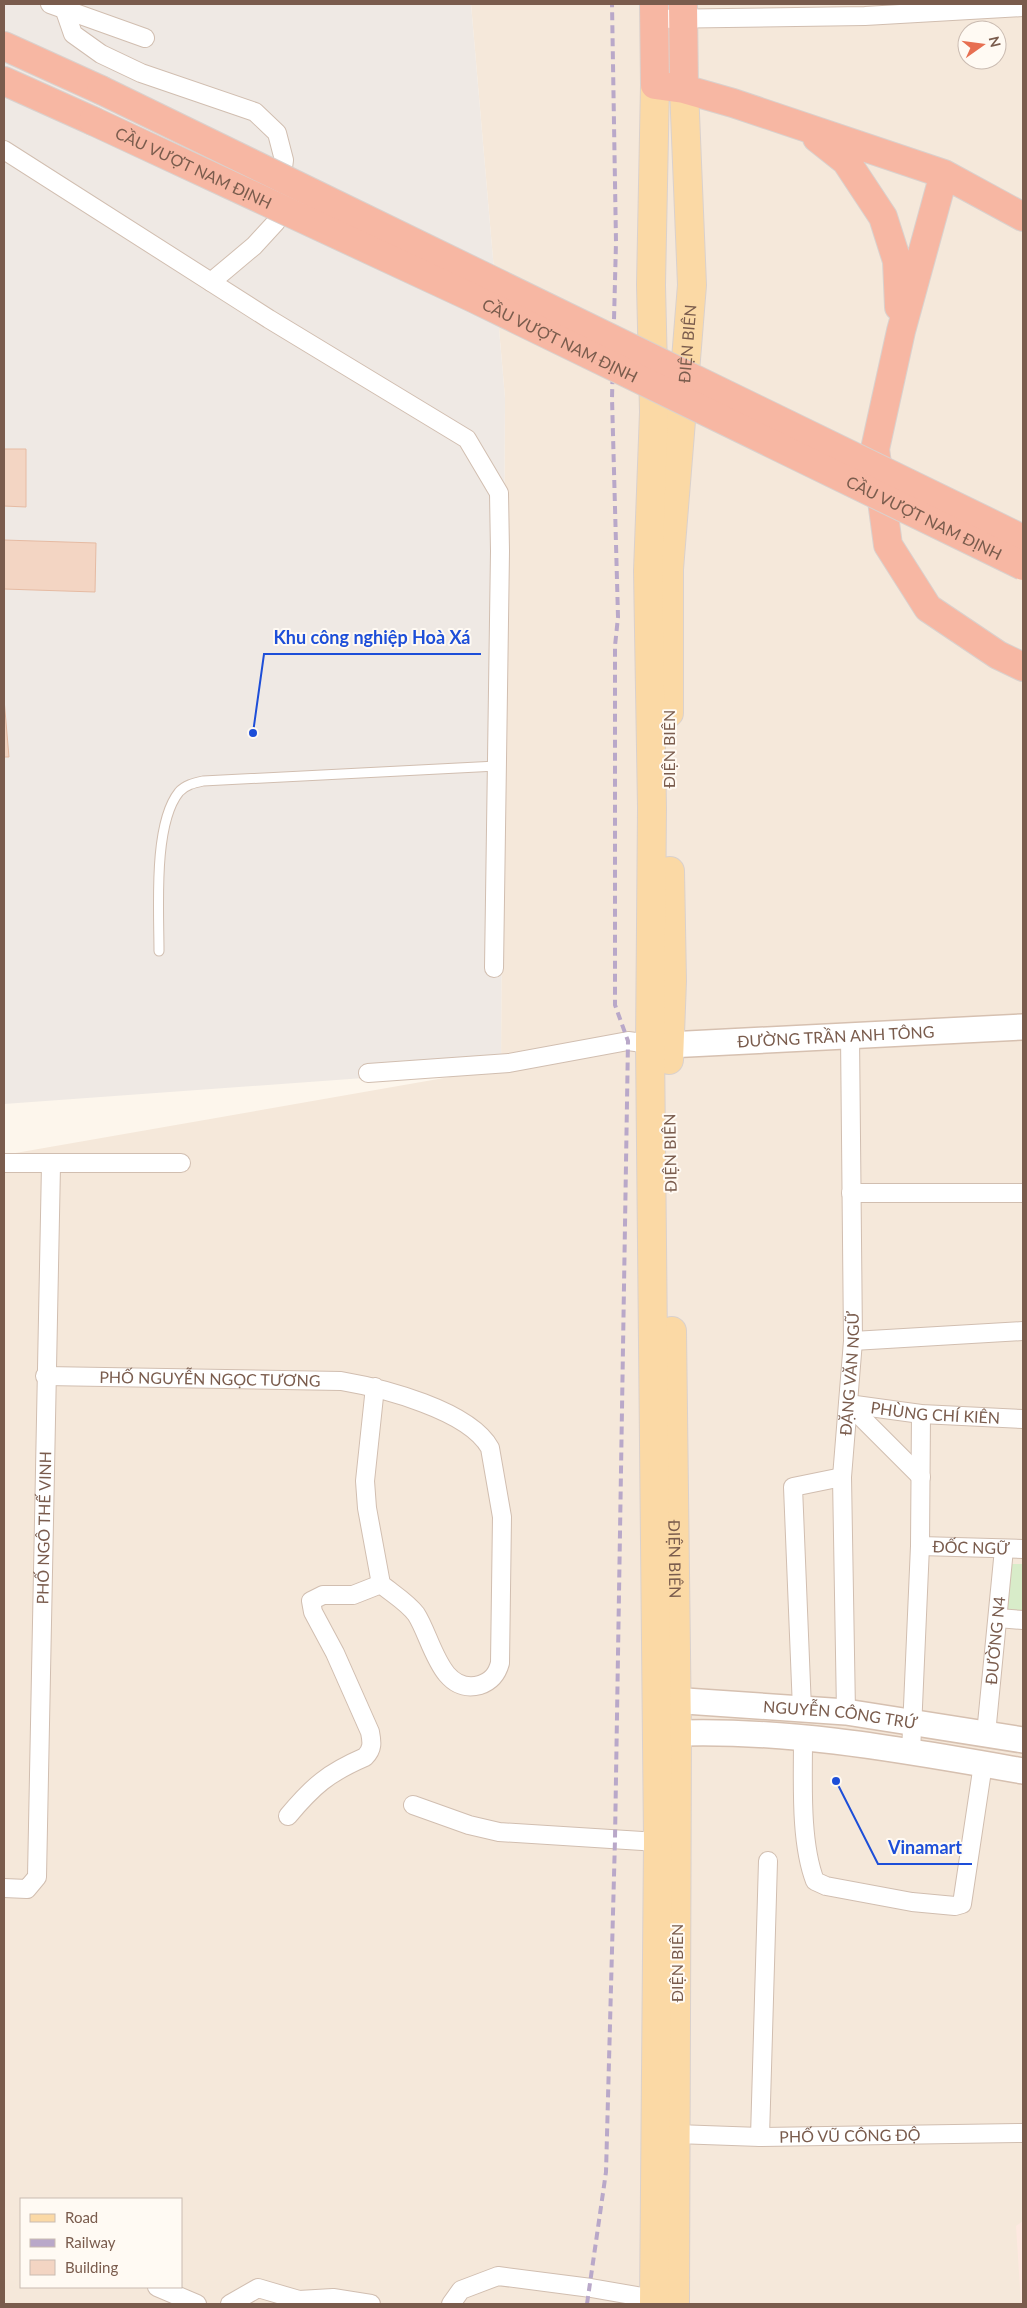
<svg xmlns="http://www.w3.org/2000/svg" width="1027" height="2308" font-family="Lato,sans-serif">
	<style>
		.residential { fill: #f5e8da; fill-rule: evenodd }
		.commercial { fill: #fde8e0 }
		.industrial { fill: #efe9e4 }
		.green { fill: #d8ecc9 }
		.building { fill: #f3d5c3; stroke: #e6bba3 }
		.lines { fill: none; stroke-linecap: round; stroke-linejoin: round }
		.lane-casing { stroke: #d1beb0; stroke-width: 11 }
		.street-casing { stroke: #d1beb0; stroke-width: 20 }
		.secondary-casing { stroke: #d6c0b0; stroke-width: 28 }
		.primary-casing { stroke: #dad1cd; stroke-width: 30 }
		.highway-casing { stroke: #dad1cd; stroke-width: 30 }
		.lane { stroke: #fff; stroke-width: 9 }
		.street { stroke: #fff; stroke-width: 18 }
		.secondary { stroke: #fff; stroke-width: 25 }
		.primary { stroke: #fbd9a5; stroke-width: 28 }
		.highway { stroke: #f7b7a3; stroke-width: 28 }
		.rail { stroke: #b9a8c9; stroke-width: 4; stroke-dasharray: 8 5; stroke-linecap: butt }
		.highway-bridge-casing { stroke: #dad1cd; stroke-width: 30; stroke-linecap: butt }
		.highway-bridge { stroke: #f7b7a3; stroke-width: 28 }
		.labels { text-anchor: middle; stroke-width: 4; stroke-linejoin: round; paint-order: stroke }
		.street-label { font-size: 16px; fill: #7a5c4d; stroke: #fffaf3 }
		.leader { fill: none; stroke: #1d4ed8; stroke-width: 2 }
		.callout-dot { fill: #1d4ed8; stroke: #fffaf3; stroke-width: 2 }
		.callout-label { font-size: 18px; text-anchor: middle; font-weight: bold; fill: #1d4ed8; stroke: #fffaf3; stroke-width: 4; stroke-linejoin: round; paint-order: stroke }
	</style>
	<rect width="100%" height="100%" fill="#fdf6ec"/>
	<!-- residential -->
	<path class="residential" d="M471,4H1023V2304H4V1155L501,1068L505,398ZM967,30H997V60H967ZM21,2199H181V2287H21Z"/>
	<!-- commercial -->
	<path class="commercial" d="M1023,2221V2304H1021L1016,2226Z"/>
	<!-- industrial -->
	<path class="industrial" d="M4,4H471L505,398L501,1068L4,1104Z"/>
	<!-- green -->
	<path class="green" d="M1005,1564H1023V1620L998,1618Z"/>
	<!-- building -->
	<path class="building" d="M4,449H26V507L4,506Z
		M4,540L96,543L95,592L4,589Z
		M4,699L9,757H4Z"/>
	<g class="lines">
		<defs>
			<path id="lane" d="M159,951C159,910 153,824 179,792C185,785 194,783 203,781L497,766"/>
			<g id="street">
				<path d="M50,4L145,38"/>
				<path d="M64,8L73,34L101,54L141,73L255,112L277,133L284,160L276,222L254,246L211,282"/>
				<path d="M654,19L865,16L1023,7"/>
				<path d="M4,150L269,319L467,439L499,493L500,551L494,968"/>
				<path d="M368,1073L509,1063L628,1041L650,1044"/>
				<path d="M4,1163H181"/>
				<path d="M851,1193H1023"/>
				<path d="M853,1341L1023,1331"/>
				<path id="s1" d="M45,1376L341,1381C382,1388 469,1410 490,1448L502,1517L500,1663C497,1674 492,1681 480,1685C440,1696 432,1638 416,1614C407,1602 393,1594 381,1584L367,1508L365,1481L375,1387"/>
				<path id="s2" d="M848,1404L921,1414L1023,1419"/>
				<path d="M848,1404L921,1477"/>
				<path id="s3" d="M920,1546L1023,1549"/>
				<path d="M998,1618L1023,1620"/>
				<path d="M802,1709L793,1487L842,1477"/>
				<path id="s4" d="M846,1712L842,1477L853,1341L850,1035"/>
				<path id="s5" d="M986,1734L1004,1549"/>
				<path d="M803,1739C803,1782 800,1842 815,1881L826,1886L912,1902L955,1906L962,1904L983,1764"/>
				<path d="M911,1752L920,1546L921,1414"/>
				<path d="M413,1805L469,1825L499,1832L658,1842"/>
				<path d="M288,1816C313,1786 328,1773 365,1757C373,1749 372,1742 370,1732L335,1653L313,1612L311,1601L323,1595H353L381,1584"/>
				<path id="s6" d="M4,1888L27,1889L37,1877L51,1165"/>
				<path id="s7" d="M676,2134L760,2137L1023,2133"/>
				<path d="M760,2137L768,1861"/>
				<path d="M157,2287L197,2304"/>
				<path d="M230,2304L258,2288L299,2300L333,2298L371,2304"/>
				<path d="M451,2304L461,2290L498,2276L591,2288L654,2299"/>
			</g>
			<g id="secondary">
				<path id="s8" d="M650,1044L668,1045L1023,1027"/>
				<path id="s9" d="M656,1699L846,1712L1023,1740"/>
				<path d="M658,1734C780,1727 904,1750 1023,1771"/>
			</g>
			<g id="primary">
				<path id="s10" d="M669,713V569L692,285L684,89"/>
				<path d="M669,1060L672,981L670,871"/>
				<path id="s11" d="M672,1331L677,1733L675,2304"/>
				<path d="M654,2304L658,1842L650,1044L652,808L648,571L654,412L651,285L655,85"/>
			</g>
			<path id="highway" d="M654,4L655,85L684,89L733,103L944,174L1023,217
				M683,4L684,89
				M4,46L101,90
				M4,81L93,121
				M817,138L846,161L883,217L897,261L899,307
				M944,174L901,331L875,449L888,545L928,608L998,655L1023,667"/>
		</defs>
		<!-- lane casing -->
		<use href="#lane" class="lane-casing"/>
		<!-- street casing -->
		<use href="#street" class="street-casing"/>
		<!-- secondary casing -->
		<use href="#secondary" class="secondary-casing"/>
		<!-- primary casing -->
		<use href="#primary" class="primary-casing"/>
		<!-- highway casing -->
		<use href="#highway" class="highway-casing"/>
		<!-- lane -->
		<use href="#lane" class="lane"/>
		<!-- street -->
		<use href="#street" class="street"/>
		<!-- secondary -->
		<use href="#secondary" class="secondary"/>
		<!-- primary -->
		<use href="#primary" class="primary"/>
		<!-- highway -->
		<use href="#highway" class="highway"/>
		<!-- rail -->
		<path class="rail" d="M587,2304L606,2172L615,1839L628,1041L615,1005V646L618,617L612,398L616,242L612,4"/>
		<defs>
			<g id="highway-bridge">
				<path d="M101,90L1023,539"/>
				<path id="s12" d="M93,121L473,298L1023,566"/>
			</g>
		</defs>
		<!-- highway-bridge casing -->
		<use href="#highway-bridge" class="highway-bridge-casing"/>
		<!-- highway-bridge -->
		<use href="#highway-bridge" class="highway-bridge"/>
	</g>
	<g class="labels">
		<!-- street labels -->
		<g class="street-label">
			<text dy="6" stroke="none"><textPath href="#s12" startOffset="111">CẦU VƯỢT NAM ĐỊNH</textPath></text>
			<text dy="6" stroke="none"><textPath href="#s12" startOffset="516">CẦU VƯỢT NAM ĐỊNH</textPath></text>
			<text dy="6" stroke="none"><textPath href="#s10" startOffset="370">ĐIỆN BIÊN</textPath></text>
			<text dy="6" stroke="none"><textPath href="#s12" startOffset="921">CẦU VƯỢT NAM ĐỊNH</textPath></text>
			<text transform="translate(669 749) rotate(-90)" y="6">ĐIỆN BIÊN</text>
			<text dy="6" stroke="none"><textPath href="#s8" startOffset="186">ĐƯỜNG TRẦN ANH TÔNG</textPath></text>
			<text transform="translate(670 1153) rotate(-91)" y="6">ĐIỆN BIÊN</text>
			<text dy="6" stroke="none"><textPath href="#s4" startOffset="339">ĐẶNG VĂN NGỮ</textPath></text>
			<text dy="6" stroke="none"><textPath href="#s1" startOffset="165">PHỐ NGUYỄN NGỌC TƯƠNG</textPath></text>
			<text dy="6" stroke="none"><textPath href="#s2" startOffset="88">PHÙNG CHÍ KIÊN</textPath></text>
			<text dy="6" stroke="none"><textPath href="#s6" startOffset="388">PHỐ NGÔ THẾ VINH</textPath></text>
			<text dy="6" stroke="none"><textPath href="#s3" startOffset="51">ĐỐC NGỮ</textPath></text>
			<text dy="6" stroke="none"><textPath href="#s11" startOffset="228">ĐIỆN BIÊN</textPath></text>
			<text dy="6" stroke="none"><textPath href="#s5" startOffset="94">ĐƯỜNG N4</textPath></text>
			<text dy="6" stroke="none"><textPath href="#s9" startOffset="185">NGUYỄN CÔNG TRỨ</textPath></text>
			<text transform="translate(677 1963) rotate(-90)" y="6">ĐIỆN BIÊN</text>
			<text dy="6" stroke="none"><textPath href="#s7" startOffset="174">PHỐ VŨ CÔNG ĐỘ</textPath></text>
		</g>
	</g>
	<!-- callouts -->
	<path class="leader" d="M253 733L264 654H481M836 1781L878 1864H972"/>
	<g class="callout-dot">
		<circle cx="253" cy="733" r="5"/>
		<circle cx="836" cy="1781" r="5"/>
	</g>
	<g class="callout-label">
		<text x="372" y="644">Khu công nghiệp Hoà Xá</text>
		<text x="925" y="1854">Vinamart</text>
	</g>
	<!-- border -->
	<rect width="1027" height="2308" fill="none" stroke="#7a5c4d" stroke-width="10"/>
	<!-- legend -->
	<rect x="20" y="2198" width="162" height="90" fill="#fffaf3" stroke="#cabbb1"/>
	<rect x="30" y="2214" width="25" height="8" fill="#fbd9a5" stroke="#cabbb1"/>
	<text x="65" y="2223" font-size="15" fill="#7a5c4d">Road</text>
	<rect x="30" y="2239" width="25" height="8" fill="#b9a8c9" stroke="#cabbb1"/>
	<text x="65" y="2248" font-size="15" fill="#7a5c4d">Railway</text>
	<rect x="30" y="2260" width="25" height="15" fill="#f3d5c3" stroke="#cabbb1"/>
	<text x="65" y="2273" font-size="15" fill="#7a5c4d">Building</text>
	<!-- north arrow -->
	<g transform="translate(982 45) rotate(76)"><circle r="24" fill="#fffaf3" stroke="#cabbb1"/>
	<path d="M0-4L9 19L0 12L-9 19Z" fill="#e76f51"/>
	<text y="-8" font-size="14" font-weight="bold" text-anchor="middle" fill="#7a5c4d">N</text>
	</g>
</svg>
